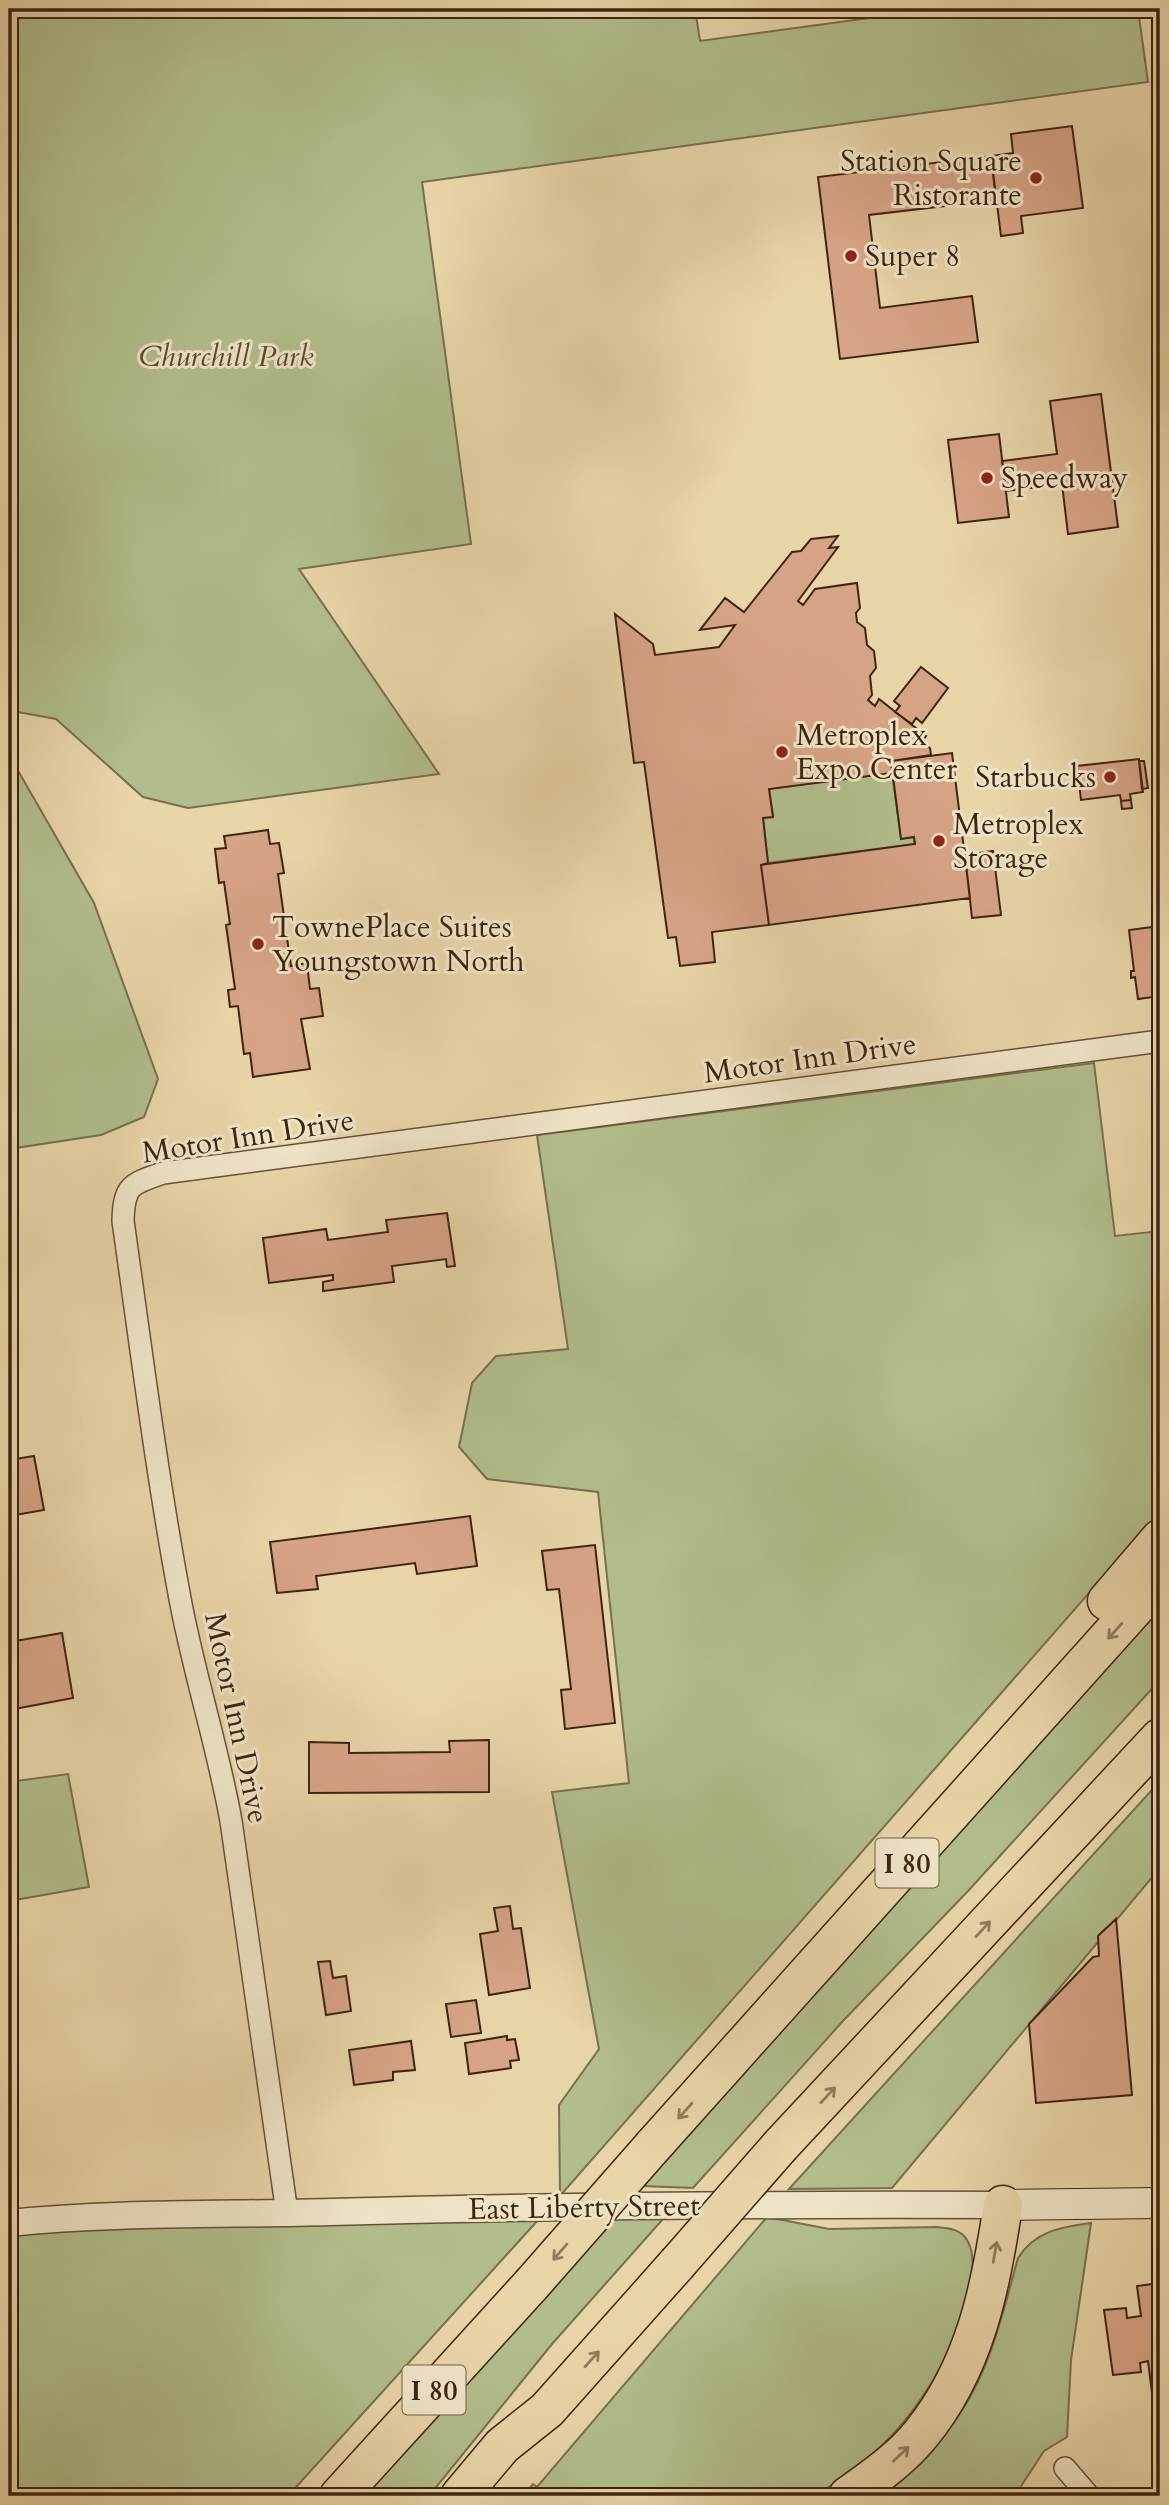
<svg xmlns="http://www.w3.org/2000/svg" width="1169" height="2505" font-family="Cardo,serif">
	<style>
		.green { fill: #b1bd8a; stroke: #78704e; stroke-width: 2 }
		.building { fill: #d7a385; stroke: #3e2412; stroke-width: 2 }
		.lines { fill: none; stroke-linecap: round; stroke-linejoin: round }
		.minor-casing { stroke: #685037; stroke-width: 24 }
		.tertiary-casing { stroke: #685037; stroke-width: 29 }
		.secondary-casing { stroke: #3e2412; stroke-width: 32 }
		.motorway-casing { stroke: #3e2412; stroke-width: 41 }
		.minor { stroke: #efe3c6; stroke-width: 21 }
		.tertiary { stroke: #efe3c6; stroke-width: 26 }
		.secondary { stroke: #efe3c6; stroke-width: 30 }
		.motorway { stroke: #e7d4a7; stroke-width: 38 }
		.motorway-bridge-casing { stroke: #3e2412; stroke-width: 41; stroke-linecap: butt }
		.motorway-bridge { stroke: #e7d4a7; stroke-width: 38 }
		.oneway { stroke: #927c5c }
		.poi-dot { fill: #8f2418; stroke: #efe3c6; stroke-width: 2.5 }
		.labels { text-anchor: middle; stroke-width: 6; stroke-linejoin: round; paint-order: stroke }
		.shield { fill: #efe3c6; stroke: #735d48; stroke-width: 2 }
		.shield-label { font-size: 28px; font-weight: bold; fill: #3e2412 }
		.poi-label { font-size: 30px; fill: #3e2412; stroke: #efe3c6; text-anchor: start }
		.park-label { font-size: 30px; font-style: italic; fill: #5b4a30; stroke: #efe3c6 }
		.street-label { font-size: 30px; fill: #3e2412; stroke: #efe3c6 }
	</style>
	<rect width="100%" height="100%" fill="#e7d4a7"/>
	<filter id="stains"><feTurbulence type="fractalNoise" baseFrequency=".00286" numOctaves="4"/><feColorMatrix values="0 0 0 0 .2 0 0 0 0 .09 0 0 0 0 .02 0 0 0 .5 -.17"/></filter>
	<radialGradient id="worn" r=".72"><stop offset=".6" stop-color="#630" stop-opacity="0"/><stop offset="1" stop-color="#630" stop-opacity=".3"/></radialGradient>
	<!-- green -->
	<path class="green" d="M9,9H695L700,41L936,9H1138L1148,82L422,182L471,544L299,569L439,774L188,808L143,797L56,719L18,712L9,726Z
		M9,755L94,903L158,1079L144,1117L101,1135L9,1149Z
		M892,773L901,838L914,837L915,844L768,863L763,818L773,816L769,789Z
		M1094,1063L1115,1236L1160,1231V1512L560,2196L559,2105L599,2049L552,1792L629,1783L598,1492L487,1479L459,1447L472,1383L496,1356L568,1349L537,1135Z
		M1160,1606L1159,1681L969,1890L842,2022L693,2188L643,2186Z
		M68,1774L89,1887L9,1901V1782Z
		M1160,1781V1868L892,2188L789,2189Z
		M767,2217L829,2229L937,2227C945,2228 955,2228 962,2234C990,2259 955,2339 941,2366C931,2386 916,2407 902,2424C879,2452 845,2478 814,2496H523L533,2484L537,2487Z
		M539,2219L288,2496H9V2235L112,2226Z
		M614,2219H663L552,2344L429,2496H362Z
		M1091,2223L1071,2360L1067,2437L1044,2451L1016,2494L1012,2496H882C926,2462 964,2418 985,2366C999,2332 1008,2294 1018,2258C1035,2231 1061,2227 1091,2223Z"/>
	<!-- building -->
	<path class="building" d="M1072,126L1083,208L1021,216L1023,233L1001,236L991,156L1013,153L1011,134Z
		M991,156L996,200L869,215L880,308L972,296L978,342L840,359L818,177Z
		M1101,394L1118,527L1068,534L1062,484L1006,491L1002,461L1057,454L1050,401Z
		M999,434L1009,517L958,523L948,440Z
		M838,536L829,548L838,547L798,601L803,605L815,589L857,583L860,608L856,613L857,622L865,628L867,645L874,651L876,668L870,676L872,695L868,700L875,706L879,699L926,736L922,742L930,748L931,755L891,761L892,773L769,789L773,817L763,818L768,863L761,865L769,925L712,932L715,962L680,966L676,937L668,938L644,762L634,763L615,614L653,644L655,655L719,647L735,625L700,630L725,598L744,612L792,552L801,551L811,539Z
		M921,667L948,688L922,723L916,718L912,724L895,712L900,706L894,701Z
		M952,753L970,898L769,925L761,865L915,844L914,837L901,839L891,761Z
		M1139,759L1143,792L1130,794L1131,800L1121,801L1120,795L1081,800L1077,766Z
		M1139,761H1144L1148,788L1142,789Z
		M1131,800L1132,808L1122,809L1121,801Z
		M268,830L270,844L279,843L284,873L278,874L291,966L307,963L310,989L319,988L323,1016L301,1019L310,1069L253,1077L250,1053L244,1054L238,1006L230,1007L228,990L235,989L226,925L230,924L224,882L219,883L215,849L226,848L224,836Z
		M993,851L1001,915L972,918L965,855Z
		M1160,926V996L1138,999L1135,977L1131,978V971H1134L1129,930Z
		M447,1213L455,1266L447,1267L446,1259L392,1266L394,1282L323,1291V1282L333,1280V1275L269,1283L263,1238L326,1229L328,1240L388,1232L386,1220Z
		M34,1456L44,1510L9,1516V1460Z
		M470,1516L477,1566L417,1574L415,1563L316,1576L318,1589L277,1593L270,1542Z
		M595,1545L615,1723L565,1729L561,1690L571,1689L559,1589L547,1590L542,1551Z
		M62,1633L73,1698L9,1710V1642Z
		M489,1740V1792L309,1793V1742L349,1743V1753L450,1752L449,1741Z
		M510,1906L513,1929L521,1928L530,1988L489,1995L480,1934L498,1931L494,1908Z
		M1116,1919L1132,2095L1036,2103L1029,2024L1093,1957L1099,1956L1098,1936Z
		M330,1961L333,1978L346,1976L351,2011L326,2015L318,1962Z
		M476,2000L481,2033L451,2037L446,2004Z
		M507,2036V2040L515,2039L519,2060L510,2061L511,2068L469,2074L465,2043Z
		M411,2041L415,2070L393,2072V2080L354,2085L349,2050Z
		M1160,2283V2456L1148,2361L1140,2363L1141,2372L1113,2375L1104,2310L1126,2308L1127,2318L1141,2316L1137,2286Z"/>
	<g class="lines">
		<defs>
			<path id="minor" d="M287,2213L231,1821C218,1748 195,1677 181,1604C157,1477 141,1348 123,1221C124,1185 131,1184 163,1173L1160,1041
				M1065,2468L1089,2496"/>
			<path id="tertiary" d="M9,2223C116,2212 224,2215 331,2212C555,2206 779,2204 1003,2205"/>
			<path id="secondary" d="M1003,2205L1160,2203"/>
			<path id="motorway" d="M1107,1601L1160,1539
				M781,2145L1160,1738
				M653,2146L1160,1580
				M339,2496L531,2285
				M460,2496L502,2446L547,2410L677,2264
				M848,2496C873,2478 901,2459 921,2434C975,2368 991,2287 1003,2205"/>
		</defs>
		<!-- minor casing -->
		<use href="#minor" class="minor-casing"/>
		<!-- tertiary casing -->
		<use href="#tertiary" class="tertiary-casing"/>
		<!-- secondary casing -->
		<use href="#secondary" class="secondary-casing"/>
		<!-- motorway casing -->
		<use href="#motorway" class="motorway-casing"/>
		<!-- minor -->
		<use href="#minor" class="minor"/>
		<!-- tertiary -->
		<use href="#tertiary" class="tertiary"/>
		<!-- secondary -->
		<use href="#secondary" class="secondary"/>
		<!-- motorway -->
		<use href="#motorway" class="motorway"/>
		<defs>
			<path id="motorway-bridge" d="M677,2264L781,2145
				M531,2285L653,2146"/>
		</defs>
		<!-- motorway-bridge casing -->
		<use href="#motorway-bridge" class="motorway-bridge-casing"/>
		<!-- motorway-bridge -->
		<use href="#motorway-bridge" class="motorway-bridge"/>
	</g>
	<!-- one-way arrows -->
	<defs><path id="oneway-shaft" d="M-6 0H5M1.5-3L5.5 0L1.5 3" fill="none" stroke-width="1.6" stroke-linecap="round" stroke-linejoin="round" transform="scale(1.75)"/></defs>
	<g class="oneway">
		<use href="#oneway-shaft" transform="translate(1115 1631) rotate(132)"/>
		<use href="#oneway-shaft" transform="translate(983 1929) rotate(-47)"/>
		<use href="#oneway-shaft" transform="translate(828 2095) rotate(-47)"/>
		<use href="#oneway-shaft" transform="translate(685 2111) rotate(132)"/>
		<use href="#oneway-shaft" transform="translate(560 2252) rotate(131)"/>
		<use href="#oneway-shaft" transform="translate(995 2252) rotate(-80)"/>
		<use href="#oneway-shaft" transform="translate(592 2359) rotate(-48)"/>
		<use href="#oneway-shaft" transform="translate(901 2454) rotate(-43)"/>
	</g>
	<!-- markers -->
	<g class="poi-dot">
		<circle cx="1036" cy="178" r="7"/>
		<circle cx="851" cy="256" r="7"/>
		<circle cx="987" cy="478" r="7"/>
		<circle cx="782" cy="752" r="7"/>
		<circle cx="1110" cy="777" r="7"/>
		<circle cx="939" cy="841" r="7"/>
		<circle cx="258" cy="944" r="7"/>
	</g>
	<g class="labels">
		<!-- shield labels -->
		<g class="shield">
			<rect x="875.5" y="1838.5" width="63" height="49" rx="5"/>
			<rect x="402.5" y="2365.5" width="63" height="49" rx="5"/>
		</g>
		<g class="shield-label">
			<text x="907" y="1873">I 80</text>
			<text x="434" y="2400">I 80</text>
		</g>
		<!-- poi labels -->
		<g class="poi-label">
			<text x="1022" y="171" text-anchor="end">Station Square<tspan x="1022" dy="34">Ristorante</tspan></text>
			<text x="865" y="266">Super 8</text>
			<text x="1001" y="488">Speedway</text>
			<text x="796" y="745">Metroplex<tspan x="796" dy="34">Expo Center</tspan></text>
			<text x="1096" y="787" text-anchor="end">Starbucks</text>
			<text x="953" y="834">Metroplex<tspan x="953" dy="34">Storage</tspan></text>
			<text x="272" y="937">TownePlace Suites<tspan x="272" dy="34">Youngstown North</tspan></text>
		</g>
		<!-- park labels -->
		<g class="park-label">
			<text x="226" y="366">Churchill Park</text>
		</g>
		<!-- street labels -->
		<g class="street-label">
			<text transform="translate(810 1058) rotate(-8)" y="10">Motor Inn Drive</text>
			<text transform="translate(248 1136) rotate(-9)" y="10">Motor Inn Drive</text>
			<text transform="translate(237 1718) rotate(78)" y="10">Motor Inn Drive</text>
			<text transform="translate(584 2207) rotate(-1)" y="10">East Liberty Street</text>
		</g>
	</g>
	<!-- margin -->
	<rect width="1169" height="2505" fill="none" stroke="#e7d4a7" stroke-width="35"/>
	<rect x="10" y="10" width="1148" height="2484" fill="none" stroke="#3e2412" stroke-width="3.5"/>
	<rect x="18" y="18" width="1134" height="2470" fill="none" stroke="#3e2412" stroke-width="2"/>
	<rect width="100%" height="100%" filter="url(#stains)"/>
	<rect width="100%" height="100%" fill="url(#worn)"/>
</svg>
